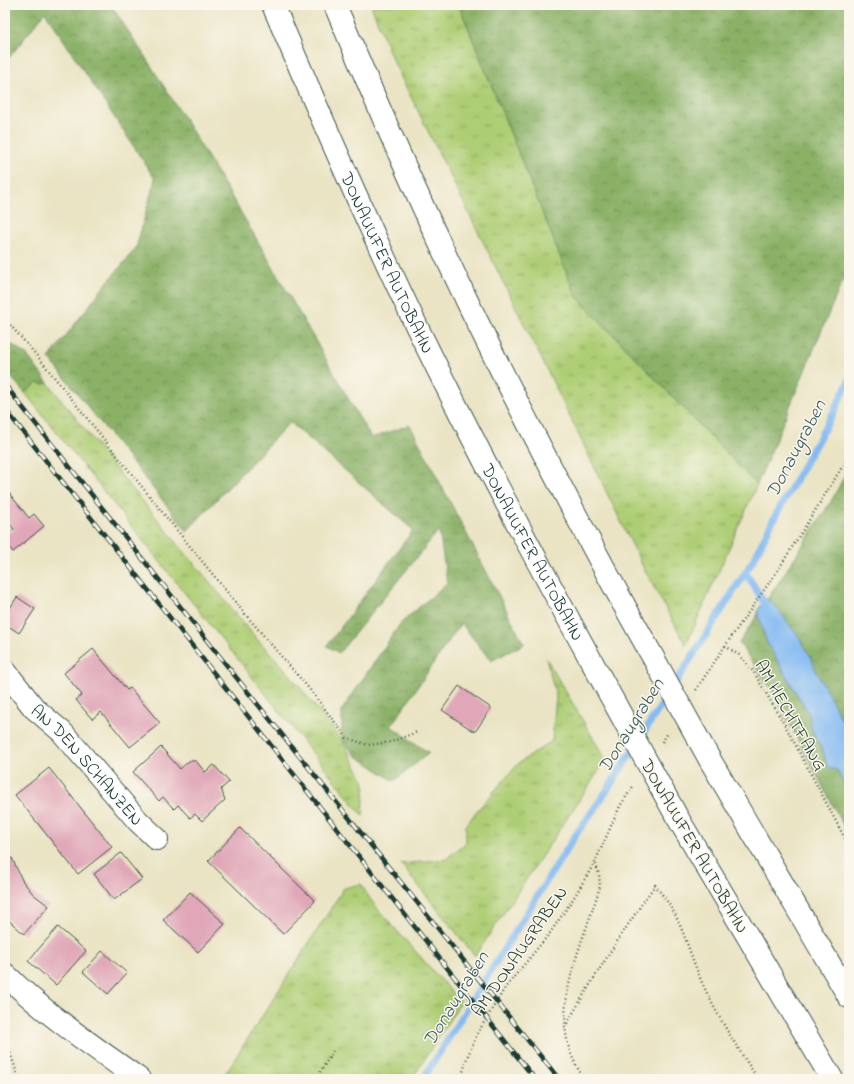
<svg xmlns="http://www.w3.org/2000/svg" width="854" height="1084" font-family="'Indie Flower',sans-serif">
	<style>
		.grass { fill: url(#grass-tufts); stroke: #668654 }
		.forest { fill: url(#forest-crowns); stroke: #54774d }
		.water { fill: #83baf3; stroke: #517c94 }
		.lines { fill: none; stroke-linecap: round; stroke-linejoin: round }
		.stream { stroke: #83baf3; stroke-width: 7 }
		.building { fill: #e0a7b8 }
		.minor-casing { stroke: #3d564a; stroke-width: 24 }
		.highway-casing { stroke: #3d564a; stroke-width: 24 }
		.path { stroke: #3d564a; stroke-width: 2.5; stroke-dasharray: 1 3; stroke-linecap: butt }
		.minor { stroke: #fff; stroke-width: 22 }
		.highway { stroke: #fff; stroke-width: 22 }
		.rail-casing { stroke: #1f3d34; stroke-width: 4.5 }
		.rail { stroke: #fbf7ec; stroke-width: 3; stroke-dasharray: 9; stroke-linecap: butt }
		.highway-bridge-casing { stroke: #3d564a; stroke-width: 24; stroke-linecap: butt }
		.highway-bridge { stroke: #fff; stroke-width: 22 }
		.labels { text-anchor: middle; stroke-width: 3; stroke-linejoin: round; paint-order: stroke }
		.street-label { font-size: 18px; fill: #1f3d34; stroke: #fbf7ec }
		.water-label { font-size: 19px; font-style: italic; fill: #385c64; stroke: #fbf7ec }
	</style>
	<defs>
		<pattern id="grass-tufts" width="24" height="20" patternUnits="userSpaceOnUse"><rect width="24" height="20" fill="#aece75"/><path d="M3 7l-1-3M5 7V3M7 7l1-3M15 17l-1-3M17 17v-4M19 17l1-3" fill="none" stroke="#8da861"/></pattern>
		<pattern id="forest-crowns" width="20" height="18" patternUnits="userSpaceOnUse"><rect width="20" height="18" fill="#8ab166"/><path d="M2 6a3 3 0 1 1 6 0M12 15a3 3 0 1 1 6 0" fill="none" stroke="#709155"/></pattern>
	</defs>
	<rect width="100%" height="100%" fill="#fbf7ec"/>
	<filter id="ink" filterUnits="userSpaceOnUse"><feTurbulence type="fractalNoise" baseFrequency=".025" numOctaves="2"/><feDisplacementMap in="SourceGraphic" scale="8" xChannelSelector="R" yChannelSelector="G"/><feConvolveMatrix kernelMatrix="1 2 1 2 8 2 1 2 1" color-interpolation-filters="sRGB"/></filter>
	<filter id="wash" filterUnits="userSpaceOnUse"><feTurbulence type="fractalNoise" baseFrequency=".012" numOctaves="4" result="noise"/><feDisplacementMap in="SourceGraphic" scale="16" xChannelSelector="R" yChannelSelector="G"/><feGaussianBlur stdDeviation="0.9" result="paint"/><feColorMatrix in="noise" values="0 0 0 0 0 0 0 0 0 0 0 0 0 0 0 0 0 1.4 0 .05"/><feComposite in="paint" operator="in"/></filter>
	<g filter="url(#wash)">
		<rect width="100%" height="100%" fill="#eae4c4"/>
		<!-- grass -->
		<path class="grass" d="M371,5H459L576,296L757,485L686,645L644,569L550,376L392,59Z
			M37,383L43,384L48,383L115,468L256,638L287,671L342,740L365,782L363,816L25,393Z
			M546,658L606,760L475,956L401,864L446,859L466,843V826L475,813L519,763L552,741L556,696Z
			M361,884L370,899L381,913L461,1002L412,1079H222L344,888Z"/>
		<!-- forest -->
		<path class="forest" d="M5,5H111C205,144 287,292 371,438L410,425L524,644L491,661L461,623L391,726L429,753L394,781L355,755L342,740V710L400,624L447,583L439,530L339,653L327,646L413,530L290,422L187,531L49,358L101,290L136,248L155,179L45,12L5,63Z
			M459,5H849V265L757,485L576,296Z
			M5,340L26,354L48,383L43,384L37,383L25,393L5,370Z
			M849,468V733L815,669L811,657L767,600L830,503Z
			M758,614L767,643L809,714L811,727L825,756L826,762L837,770L849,794V836L772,691L739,643Z"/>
		<!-- water -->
		<path class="water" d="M766,598L775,606L796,633L811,657L815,669L849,733V794L837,770L829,768L826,762L825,756L811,727L809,714L767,643L757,611Z"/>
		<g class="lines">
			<!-- stream -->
			<path class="stream" d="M746,573L768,609
				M423,1079L573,839L606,792L754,559L772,522L836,408L849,380"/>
		</g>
		<g id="blocks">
			<!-- building -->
			<path class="building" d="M5,488L29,518L34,514L44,526L13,552L5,542V536L14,529L5,518Z
				M17,597L35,609L19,633L5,624V616Z
				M93,649L127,690L130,688L160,723L130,747L101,712L92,719L76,700L82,695L64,673Z
				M459,686L491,708L475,732L442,710Z
				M161,747L180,769L189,761H196L205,772L214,765L229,782L221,789L225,800L202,821L195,814L190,818L178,805L174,809L163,797L159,801L133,772Z
				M49,768L112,847L78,874L15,795Z
				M240,828L315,901L283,934L208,861Z
				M121,853L142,879L114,900L94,874Z
				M12,858L22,880L33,894L49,906L24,934L5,917V861Z
				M190,892L225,924L198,952L163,920Z
				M58,927L86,951L56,985L28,961Z
				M102,951L127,973L108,994L83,972Z"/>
		</g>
	</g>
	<g filter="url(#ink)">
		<use href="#blocks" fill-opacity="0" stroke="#3d564a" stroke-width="1"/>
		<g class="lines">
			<defs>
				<g id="minor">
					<path id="s1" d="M5,671L34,708L62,732L138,821L157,839"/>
					<path d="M5,974C45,1014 93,1046 139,1079"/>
				</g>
				<g id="highway">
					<path id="s2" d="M273,5C319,113 366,221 417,327C472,440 531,551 592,662"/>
					<path d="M335,5C378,107 422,208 470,307C519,408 571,507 624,605"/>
					<path d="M710,760L849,997"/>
					<path d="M676,815L832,1079"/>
				</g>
			</defs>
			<!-- minor casing -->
			<use href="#minor" class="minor-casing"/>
			<!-- highway casing -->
			<use href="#highway" class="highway-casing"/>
			<!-- path -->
			<path class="path" d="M5,319L38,357L167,518L245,614L312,692L347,738L368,745L391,742L417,732
				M725,646L739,655L753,671L786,727L849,846
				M696,690L725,646L778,570L849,456
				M662,742L668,733
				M565,1027C593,978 623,931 655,885C663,896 673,908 678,921C688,943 694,966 705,989C720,1021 739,1050 758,1079
				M5,1038L19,1079
				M316,1079L333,1051
				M461,1079L467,1058L477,1034L505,988L550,933L573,899L595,862L620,806L634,785
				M585,1079C540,1021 583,947 600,886L599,874L595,862"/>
			<!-- minor -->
			<use href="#minor" class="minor"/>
			<!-- highway -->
			<use href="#highway" class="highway"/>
			<defs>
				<path id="rail" d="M5,385L247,691L559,1079
					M5,409L535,1079"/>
			</defs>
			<!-- rail casing -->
			<use href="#rail" class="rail-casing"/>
			<!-- rail -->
			<use href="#rail" class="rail"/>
			<defs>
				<path id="highway-bridge" d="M624,605L710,760
					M592,662L676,815"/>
			</defs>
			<!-- highway-bridge casing -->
			<use href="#highway-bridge" class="highway-bridge-casing"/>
			<!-- highway-bridge -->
			<use href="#highway-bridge" class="highway-bridge"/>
		</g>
	</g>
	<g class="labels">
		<!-- street labels -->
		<g class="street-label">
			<text dy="6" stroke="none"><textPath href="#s2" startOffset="282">DONAUUFER AUTOBAHN</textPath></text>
			<text dy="6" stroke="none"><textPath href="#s2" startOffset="606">DONAUUFER AUTOBAHN</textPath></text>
			<text transform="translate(791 715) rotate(60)" y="6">AM HECHTFANG</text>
			<text dy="6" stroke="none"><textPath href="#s1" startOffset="125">AN DEN SCHANZEN</textPath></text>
			<text transform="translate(695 846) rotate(60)" y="6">DONAUUFER AUTOBAHN</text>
			<text transform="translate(519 951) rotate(-55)" y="6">AM DONAUGRABEN</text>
		</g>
		<!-- water labels -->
		<g class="water-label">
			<text transform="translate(795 448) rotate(-62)" y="7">Donaugraben</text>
			<text transform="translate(630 725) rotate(-58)" y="7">Donaugraben</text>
			<text transform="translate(455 998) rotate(-58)" y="7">Donaugraben</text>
		</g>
	</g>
	<!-- margin -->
	<rect width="854" height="1084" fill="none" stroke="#fbf7ec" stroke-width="20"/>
</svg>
